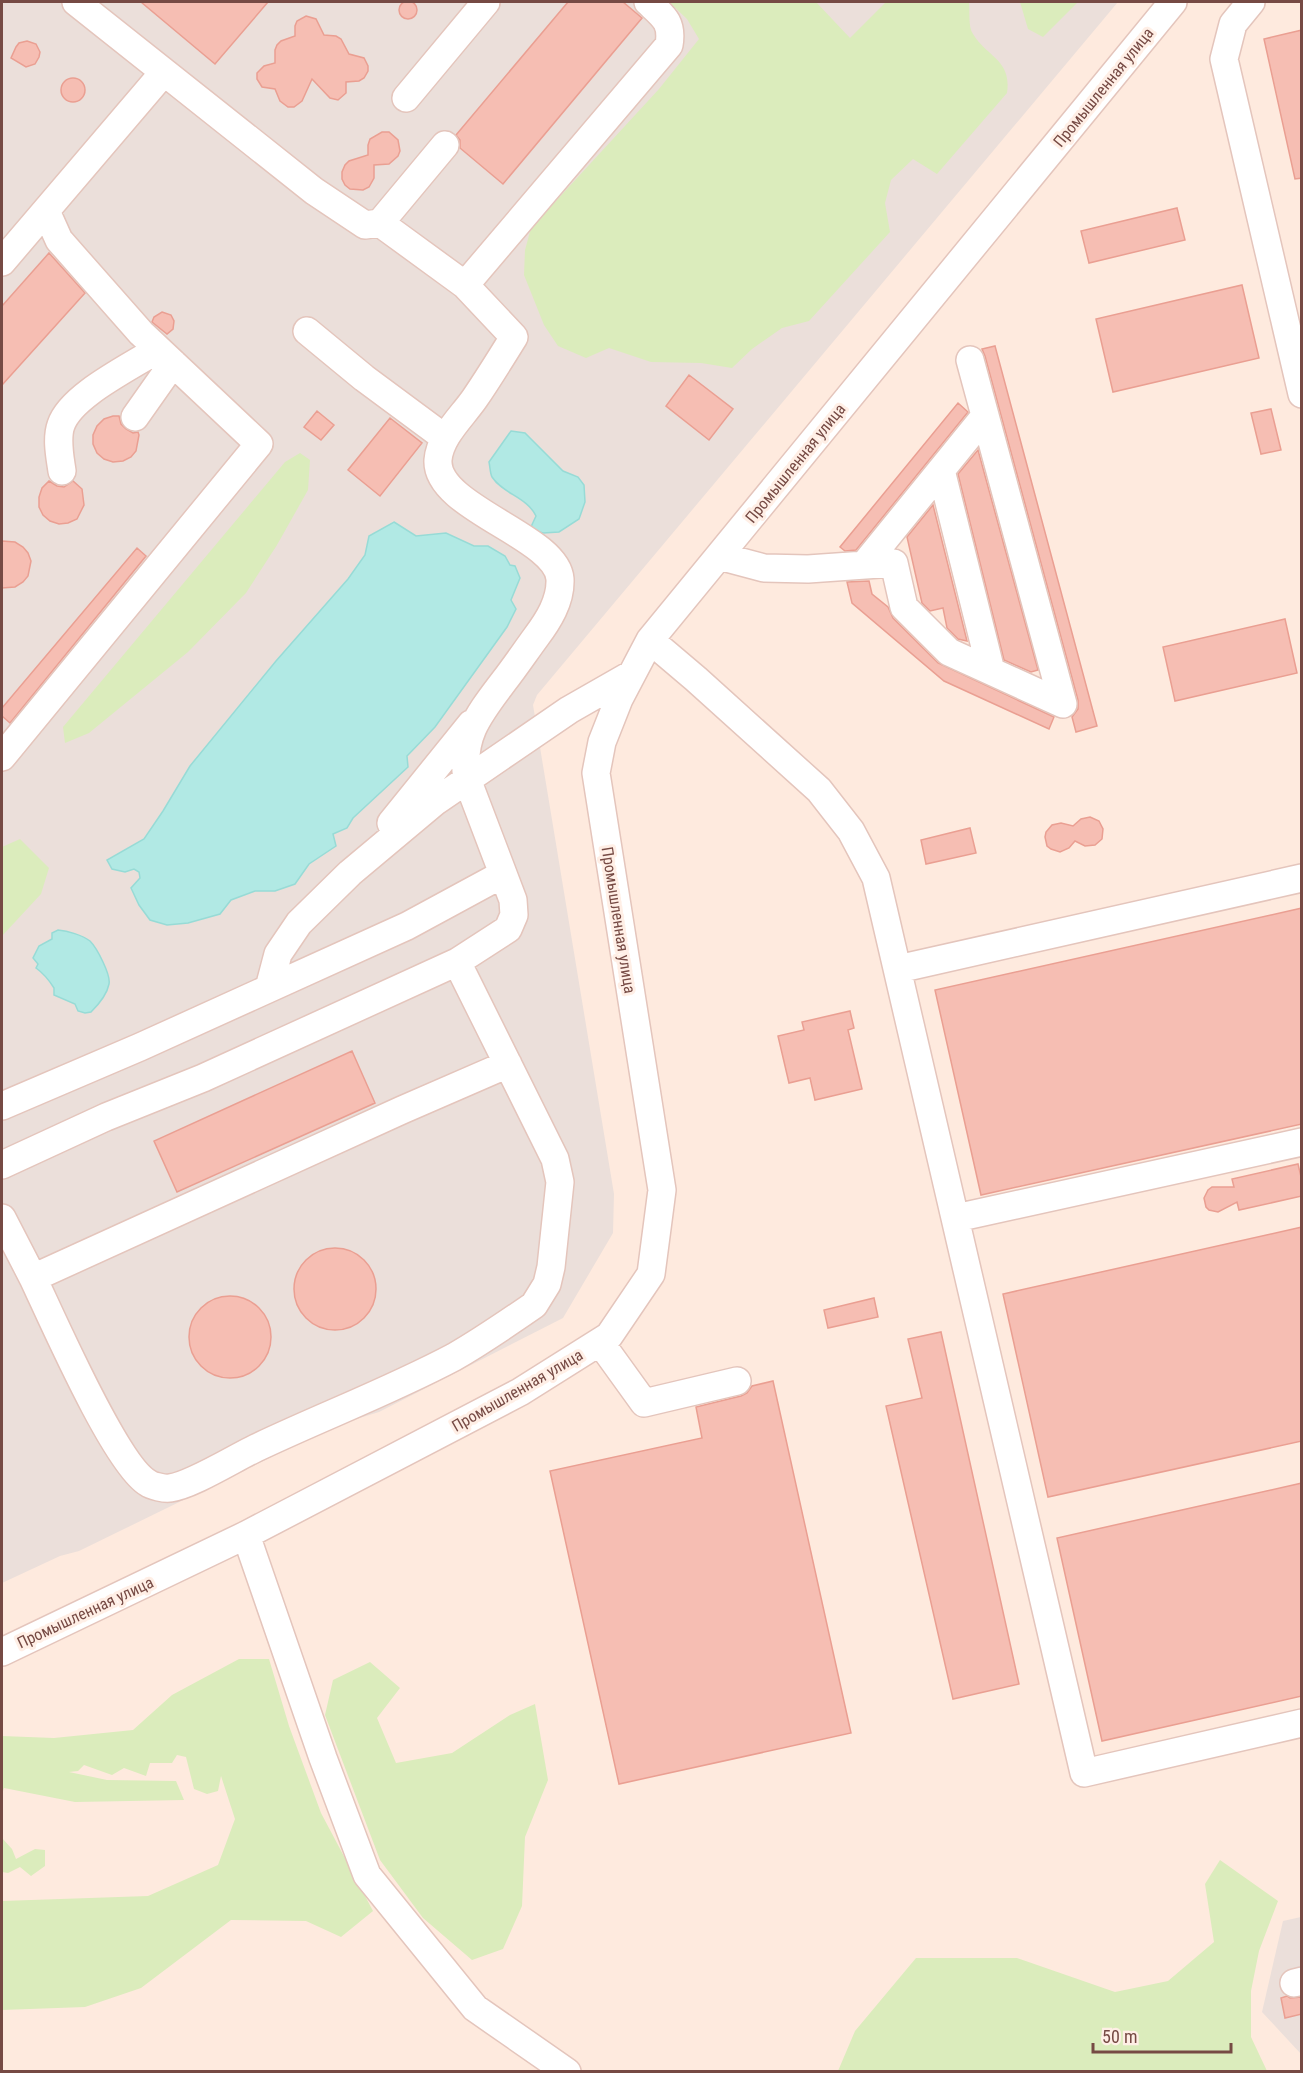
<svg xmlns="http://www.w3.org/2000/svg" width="1303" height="2073" font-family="'Roboto Condensed',sans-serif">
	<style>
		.industrial { fill: #ebdfda }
		.green { fill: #dbecbc }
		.water { fill: #b1e9e4; stroke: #97dbd6; stroke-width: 1.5 }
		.building { fill: #f6beb3; stroke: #ea9f92; stroke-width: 1.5 }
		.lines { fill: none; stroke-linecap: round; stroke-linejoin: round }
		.minor-casing { stroke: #e4c5bc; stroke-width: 30 }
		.minor { stroke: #fff; stroke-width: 27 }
		.labels { text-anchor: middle; stroke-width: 6; stroke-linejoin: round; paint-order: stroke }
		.street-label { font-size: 16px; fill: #764a44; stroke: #ffefe6 }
	</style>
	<rect width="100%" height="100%" fill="#feeade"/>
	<!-- industrial -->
	<path class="industrial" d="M2,2H1118L537,695L533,705L614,1194L613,1233L563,1318L379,1412L337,1425L79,1551L60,1556L2,1583Z
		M1301,1917V2054L1262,2012L1283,1921Z"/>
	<!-- green -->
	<path class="green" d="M669,2H816L850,38L886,2H969C970,11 968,27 973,34C987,57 1012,60 1007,93L937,174L913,159L891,180L885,203L890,232L809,321L782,328L752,349L732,368L701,363L651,362L609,348L586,358L558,346L544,325L524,275L525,250L531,228L659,89L699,39L687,19Z
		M1020,2H1078L1043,37L1028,29Z
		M300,453L310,460L308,490L277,545L246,593L188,652L89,733L65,743L63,727L285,462Z
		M20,839L49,868L41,894L2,936V847Z
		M239,1659H269L289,1726L321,1813L373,1911L341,1937L306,1921L231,1920L141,1988L85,2007L2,2010V1901L148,1896L218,1865L235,1819L221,1776L218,1791L207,1794L194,1789L186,1757L177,1755L172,1763H150L146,1776L124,1768L112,1775L84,1765L78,1771L69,1772L107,1780L176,1781L184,1800L75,1802L4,1788L2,1794V1736L54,1738L133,1730L172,1695Z
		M370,1662L400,1688L377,1718L396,1763L452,1753L510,1715L535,1704L548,1780L525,1837L522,1906L503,1949L472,1960L423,1918L380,1860L325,1715L333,1680Z
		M2,1838L12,1849L16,1859L35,1849L45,1850V1866L31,1876L20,1867L8,1873L2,1872Z
		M1220,1860L1278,1901L1259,1951L1251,1991V2037L1267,2071H838L855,2031L916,1958H1017L1115,1992L1168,1981L1214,1942L1205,1884Z"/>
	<!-- water -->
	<path class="water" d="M511,431L525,433L563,471L578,477L584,485L585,502L579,519L559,532L543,533L530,529L536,516C527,497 503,494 492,477C490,473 490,466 489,462Z
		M394,522L416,536L446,533L474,546H488L505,556L510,565L515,566L520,578L511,600L516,609L507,627L435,727L407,756L408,767L353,818L347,828L333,834L336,846L309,864L295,884L275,891H255L231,900L220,914L188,923L167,925L150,920L139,905L131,888L140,878L139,872L134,869L125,872L112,869L107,860L144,839L163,811L190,766L276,661L348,579L365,555L369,536Z
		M58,930C68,931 82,935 90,941C97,948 111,975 109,984C107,995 98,1005 91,1012L85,1013L78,1011L75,1004L54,995V988C49,980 43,973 36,968L38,964L33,958L39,946L52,939V933Z"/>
	<!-- building -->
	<path class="building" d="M399 10a9 9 0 1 1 18 0a9 9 0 1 1-18 0Z
		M141,2H268L215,64Z
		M568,2H623L642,18L503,184L460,148V140L456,135Z
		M306,16L316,19L324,35L336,36L341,39L349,54L364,58L368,66V71L364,78L359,81L346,82V93L338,100L330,98L312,79L302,101L294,107H288L280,101L275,89L262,87L257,79V73L264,66L275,63V50L277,45L281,41L295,36V26L297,21Z
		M1302,30V178L1295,179L1264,39Z
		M27,41L36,44L40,52L39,57L35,64L26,67L11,58L16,47L19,43Z
		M61 90a12 12 0 1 1 24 0a12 12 0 1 1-24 0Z
		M382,132H389L398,140L400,151L398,156L389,164L374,165V178L369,187L363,190L350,189L345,185L342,179V172L345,165L349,161L368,155V145L370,139Z
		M1177,208L1185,240L1089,263L1081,231Z
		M49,253L85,293L2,385V306Z
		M1242,285L1259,358L1113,392L1096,319Z
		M162,312L171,315L174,321L173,329L167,334L152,322L154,317Z
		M995,346L1097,726L1076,732L1072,717L1078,709V700L985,356L982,349Z
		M689,375L733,409L709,440L666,406Z
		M958,403L968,412L856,550L845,551L840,547Z
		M1271,409L1281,450L1261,454L1251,413Z
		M317,411L334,425L321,440L304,427Z
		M113,416H119L121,424L126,429L133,433L138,432L139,435L136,451L131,457L123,461L113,462L104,459L97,453L93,444V435L97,426L104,419Z
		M390,418L422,443L380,496L348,470Z
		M978,450L1038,670L1031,672L1004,660L958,474Z
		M49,481L57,486L64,487L73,481L82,489L84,505L77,519L68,523L59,524L50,521L43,515L39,507V497L42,488Z
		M933,505L967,641L958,639L947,628L943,608L930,611L922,603L907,537Z
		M2,541L15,542L23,547L28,553L31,561L28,576L23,582L15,587L2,588Z
		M137,548L146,556L10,723L2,716V708Z
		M869,581L872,594L888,607L893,618L938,663L1054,717L1049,729L944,681L852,603L847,582Z
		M1285,619L1297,673L1175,701L1163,647Z
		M1090,817L1099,821L1103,829L1102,839L1095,845L1085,846L1075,841L1069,848L1060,852L1051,849L1047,846L1045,837L1046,832L1052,825L1061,823L1073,826L1081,819Z
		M970,828L976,853L926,864L921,840Z
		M1302,908V1124L981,1195L935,990Z
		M850,1011L854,1028L848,1030L862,1089L815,1100L810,1078L789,1083L778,1036L804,1030L802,1022Z
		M352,1051L375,1103L177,1192L154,1141Z
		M1298,1164L1302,1181V1196L1239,1210L1237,1202L1218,1212L1209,1210L1206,1207L1204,1198L1208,1190L1212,1187H1234L1232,1179Z
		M1302,1227V1441L1048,1497L1003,1294Z
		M294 1289a41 41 0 1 1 82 0a41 41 0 1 1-82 0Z
		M189 1337a41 41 0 1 1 82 0a41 41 0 1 1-82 0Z
		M874,1298L878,1317L828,1328L824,1310Z
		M941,1332L1019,1684L953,1699L886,1406L922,1398L908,1339Z
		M773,1381L851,1733L619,1784L550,1471L702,1438L696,1407L741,1396L747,1393L752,1386Z
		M1302,1483V1696L1102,1741L1057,1538Z
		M1287,1996L1290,1998L1302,1997V2014L1285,2018L1281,1998Z"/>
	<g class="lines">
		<defs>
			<path id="minor" d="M76,2L314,191L365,225L380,223L445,145
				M1251,2L1233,24L1224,59L1302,394
				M406,98L486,2
				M2,262L164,72
				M465,285L669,45C673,22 663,16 648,2
				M307,331L364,378L445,438
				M135,417L173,363
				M941,470L991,671
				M62,471C60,457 56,439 61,425C71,395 131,367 158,349
				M719,556L764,568L808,569L894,563L904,607L949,652L1063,704L970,360
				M864,565L985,416
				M650,640L696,679L819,790L851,831L876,878L1084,1773L1302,1723
				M2,757L259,444L141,333L59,240L46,211
				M391,823L471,724
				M457,962L555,1159L560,1182L551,1267L547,1284L534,1305C508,1323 482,1341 454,1357C390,1391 321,1417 256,1448C235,1458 190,1486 170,1488C165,1489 152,1486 148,1483C116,1465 52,1318 33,1278L402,1110L508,1064
				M898,969L1302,878
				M269,988L278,954L299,923L350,873L436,801L569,710L632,674
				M2,1106L140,1047L407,926L503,874
				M2,1165L106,1117L203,1078L457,962L508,929L514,915L513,900L467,779C460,736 480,713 504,681C515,667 525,652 536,637C548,621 561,601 560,579C557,536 435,508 438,460C440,436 462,417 475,398C488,379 501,358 514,337L465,285L380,223
				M2,1218L33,1278
				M956,1218L1302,1142
				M600,1342L644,1403L737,1381
				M246,1535L323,1758L367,1875L475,2008L567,2072
				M2,1652L246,1535L520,1392L609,1336L651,1274L662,1190L596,773L602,742L619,699L650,640L1173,2
				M1294,1983L1302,1981"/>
		</defs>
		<!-- minor casing -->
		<use href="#minor" class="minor-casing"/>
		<!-- minor -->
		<use href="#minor" class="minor"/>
	</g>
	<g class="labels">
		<!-- street labels -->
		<g class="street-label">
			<text transform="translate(1103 87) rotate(-51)" y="6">Промышленная улица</text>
			<text transform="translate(795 463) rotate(-51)" y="6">Промышленная улица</text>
			<text transform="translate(619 920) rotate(81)" y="6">Промышленная улица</text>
			<text transform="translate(517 1390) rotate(-30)" y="6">Промышленная улица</text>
			<text transform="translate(85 1612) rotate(-25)" y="6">Промышленная улица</text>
		</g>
	</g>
	<!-- border -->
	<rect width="1303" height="2073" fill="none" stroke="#764a44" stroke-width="6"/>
	<!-- scale -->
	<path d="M1093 2043v9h138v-9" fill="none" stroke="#764a44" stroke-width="3"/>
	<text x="1102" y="2043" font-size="18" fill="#764a44" stroke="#ffefe6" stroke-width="4.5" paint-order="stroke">50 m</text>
</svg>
